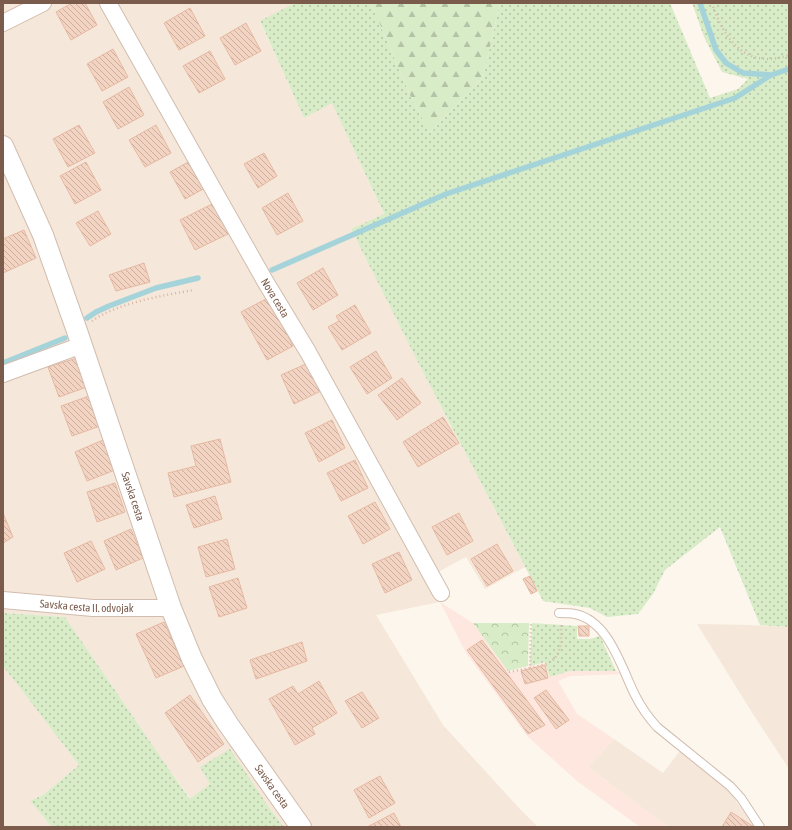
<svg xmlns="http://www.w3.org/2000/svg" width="792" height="830" font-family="'Asap Condensed',sans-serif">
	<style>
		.residential { fill: #f5e7d9 }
		.commercial { fill: #fde7df }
		.grass { fill: url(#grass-dots) }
		.forest { fill: url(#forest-firs) }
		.park { fill: url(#park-crowns) }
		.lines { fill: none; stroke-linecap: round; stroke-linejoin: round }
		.stream { stroke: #a4d4da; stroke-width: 5.5 }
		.building { fill: url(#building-back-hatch); stroke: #e7b9a2 }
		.service-casing { stroke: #d1bdaf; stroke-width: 10 }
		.minor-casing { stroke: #d1bdaf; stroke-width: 18 }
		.tertiary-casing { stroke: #d1bdaf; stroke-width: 22 }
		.path { stroke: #d9b7a4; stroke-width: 2.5; stroke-dasharray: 1 3; stroke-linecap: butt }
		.service { stroke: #fff; stroke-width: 8 }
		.minor { stroke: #fff; stroke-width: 16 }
		.tertiary { stroke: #fff; stroke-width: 20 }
		.labels { text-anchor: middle; stroke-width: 3.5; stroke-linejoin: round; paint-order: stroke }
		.street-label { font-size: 11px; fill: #7a5b4c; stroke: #fffaf3 }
	</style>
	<defs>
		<pattern id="grass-dots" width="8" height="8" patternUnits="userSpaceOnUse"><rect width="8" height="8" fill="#d8ecc8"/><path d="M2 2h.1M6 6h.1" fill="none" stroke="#b4c2a5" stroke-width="1.8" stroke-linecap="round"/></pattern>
		<pattern id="forest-firs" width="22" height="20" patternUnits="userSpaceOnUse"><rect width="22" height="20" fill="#d8ecc8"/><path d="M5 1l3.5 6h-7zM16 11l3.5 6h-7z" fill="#b4c2a5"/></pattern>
		<pattern id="park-crowns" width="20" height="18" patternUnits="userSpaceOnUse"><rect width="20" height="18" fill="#d8ecc8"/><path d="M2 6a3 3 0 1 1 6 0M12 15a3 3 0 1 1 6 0" fill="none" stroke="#b4c2a5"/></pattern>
		<pattern id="building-back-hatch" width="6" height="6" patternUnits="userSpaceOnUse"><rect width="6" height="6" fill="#f3d4c2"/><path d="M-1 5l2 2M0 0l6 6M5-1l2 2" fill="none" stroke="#caafa0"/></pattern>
	</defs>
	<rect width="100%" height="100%" fill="#fdf6ec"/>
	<!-- residential -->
	<path class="residential" d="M3,3H295L260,22L304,118L332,102L384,215L351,229L423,372L525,567L485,589L466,557L438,572L451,597L440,602L376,615L443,725L519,808L538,827H284L270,809L210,784L191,799L168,768L65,617L3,613Z
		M697,624L749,625L789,627V769L753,714Z
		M3,666L79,765L43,795L30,801L52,827H3Z
		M614,739L663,773L680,751L729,792L756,827H668L588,767Z"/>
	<!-- commercial -->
	<path class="commercial" d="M440,602L473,623L509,672L545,663L550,677L570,671H616L625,674L571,676L558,681L577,714L614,739L588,767L669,827H640L577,781L527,736L466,653Z"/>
	<!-- grass -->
	<path class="grass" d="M295,3H371L410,95L430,133L483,77L500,3H670L710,98L738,89L748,79L722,72L704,37L692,3H789V627L760,625L720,527L665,570L653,594L638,614L607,617L590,608L543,601L423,372L351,229L384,214L332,103L304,118L260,21Z
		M3,613L65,617L168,768L190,799L210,784L200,767L230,749L270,809L284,827H52L30,801L43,795L79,765L3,666Z
		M532,623L577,626V639H590L600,636L616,671H570L550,677L545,662L530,666Z"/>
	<!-- forest -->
	<path class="forest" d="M371,3H500L483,77L430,133L410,95Z"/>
	<!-- park -->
	<path class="park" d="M473,623H529L528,666L508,671Z"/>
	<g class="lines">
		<!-- stream -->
		<path class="stream" d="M700,3L716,50L726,63L743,73L771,75
			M272,270L446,194L735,98L771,75L789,69
			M87,318L96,312L109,306L156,288L198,278
			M3,363L65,338"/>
	</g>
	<!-- building -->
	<path class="building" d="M72,3H85L97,25L71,40L56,12Z
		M190,8L205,36L179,50L164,23Z
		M246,23L261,51L235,65L220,38Z
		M113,49L128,77L102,91L87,64Z
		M210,51L225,79L199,93L183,66Z
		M129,87L144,115L118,129L103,102Z
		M79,125L95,153L68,167L53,139Z
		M156,125L171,153L145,167L129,140Z
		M264,153L277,176L258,188L244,164Z
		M192,160L207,187L185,199L170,172Z
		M86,162L101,190L75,204L60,176Z
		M288,193L303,221L277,235L262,208Z
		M214,203L230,233L195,250L180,220Z
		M98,211L111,234L90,246L76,223Z
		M24,230L36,258L3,273V239Z
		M144,263L150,282L116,291L109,275Z
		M323,268L338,295L313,310L297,283Z
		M268,298L293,346L267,360L241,312Z
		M355,305L371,333L342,350L328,327L339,321L336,316Z
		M376,351L392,378L367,394L350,367Z
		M77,358L87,387L59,397L48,367Z
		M308,363L321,391L294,404L281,375Z
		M402,378L421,403L397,420L378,395Z
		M89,396L100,426L72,436L61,406Z
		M443,417L459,443L418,467L403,442Z
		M332,420L345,448L319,462L305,433Z
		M220,439L231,482L174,497L168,473L196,466L191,446Z
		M103,440L115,470L87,481L75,452Z
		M355,460L368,488L341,501L327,473Z
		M115,483L125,512L97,522L87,492Z
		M215,496L222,519L194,528L186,505Z
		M375,502L390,529L363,544L348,516Z
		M3,513L13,537L3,543Z
		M459,513L473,541L447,555L432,527Z
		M131,529L143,558L116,570L104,541Z
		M227,539L235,569L206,577L198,547Z
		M91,541L105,569L77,582L64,553Z
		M497,544L513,571L487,586L471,559Z
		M399,552L412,580L385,593L372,564Z
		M530,576L537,591L531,594L523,579Z
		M238,578L247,608L219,617L209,587Z
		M164,622L184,666L156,678L136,634Z
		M578,626H589V636H579Z
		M482,640L506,672L545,725L528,734L467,650Z
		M302,642L307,661L256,679L250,660Z
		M545,665L548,678L525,684L521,671Z
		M319,681L337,713L312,728L315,734L295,745L269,699L293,686L298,694Z
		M546,690L569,720L556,729L534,698Z
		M362,692L379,718L362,728L345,701Z
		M190,695L224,744L198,762L165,713Z
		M380,776L395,803L369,818L354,790Z
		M731,812L754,827H722Z
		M394,813L401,827H367Z"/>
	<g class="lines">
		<defs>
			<path id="service" d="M559,613C564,613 570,613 575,614C609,621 621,667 635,695C641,707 648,717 657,727L730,786L741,798L760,827"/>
			<g id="minor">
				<path id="s1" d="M108,3L265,281L308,352L441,593"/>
				<path d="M3,23L43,3"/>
				<path d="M3,374L82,345"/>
				<path id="s2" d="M3,600L93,608H171"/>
			</g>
			<g id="tertiary">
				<path id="s3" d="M3,146L43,235L77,331L171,608L192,659L212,699L228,724L301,827"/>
			</g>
		</defs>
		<!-- service casing -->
		<use href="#service" class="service-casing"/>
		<!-- minor casing -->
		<use href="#minor" class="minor-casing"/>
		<!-- tertiary casing -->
		<use href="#tertiary" class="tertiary-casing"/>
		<!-- path -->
		<path class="path" d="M712,3C724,40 746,70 789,55
			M92,321C117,303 165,295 194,290
			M530,668C536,666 545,665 551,661C563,654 561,637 561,625
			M509,672L530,668L531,623"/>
		<!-- service -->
		<use href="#service" class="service"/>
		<!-- minor -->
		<use href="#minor" class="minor"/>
		<!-- tertiary -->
		<use href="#tertiary" class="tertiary"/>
	</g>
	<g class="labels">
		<!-- street labels -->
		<g class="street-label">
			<text dy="4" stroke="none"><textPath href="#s1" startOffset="339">Nova cesta</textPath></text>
			<text dy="4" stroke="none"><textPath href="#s3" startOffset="374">Savska cesta</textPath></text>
			<text dy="4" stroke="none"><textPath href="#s2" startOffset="84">Savska cesta II. odvojak</textPath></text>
			<text dy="4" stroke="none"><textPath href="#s3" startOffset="698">Savska cesta</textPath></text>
		</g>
	</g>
	<!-- border -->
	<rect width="792" height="830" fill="none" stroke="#7a5b4c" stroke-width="8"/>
</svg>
